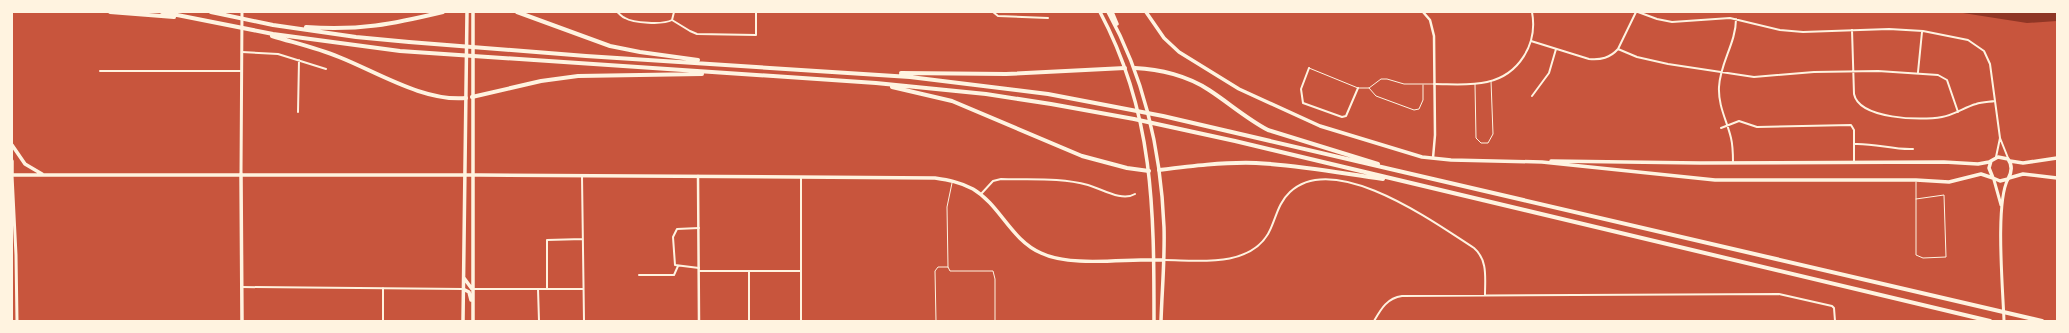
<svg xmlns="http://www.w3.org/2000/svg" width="2069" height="333" font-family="Signika,sans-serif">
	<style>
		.water { fill: #8f3625 }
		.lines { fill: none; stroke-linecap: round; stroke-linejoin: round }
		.service { stroke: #fff3e0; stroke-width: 1 }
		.minor { stroke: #fff3e0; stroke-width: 2 }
		.tertiary { stroke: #fff3e0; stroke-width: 2.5 }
		.secondary { stroke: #fff3e0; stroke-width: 3 }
		.primary { stroke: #fff3e0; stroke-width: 3.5 }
		.trunk { stroke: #fff3e0; stroke-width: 3.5 }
		.motorway { stroke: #fff3e0; stroke-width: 4 }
	</style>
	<rect width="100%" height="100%" fill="#c8553d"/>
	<!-- water -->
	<path class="water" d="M1919,12H2057V21L2027,23L1963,13Z"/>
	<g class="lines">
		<!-- service -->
		<path class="service" d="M1309,68L1358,88H1369L1381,79H1387L1404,84H1434
			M1475,84L1476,138L1481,143H1488L1493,134L1491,81
			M1369,88L1376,96L1414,110L1419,109L1423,100V85
			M1916,199L1944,195L1946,257L1923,258L1916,255V182
			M948,267L947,207L952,183
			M936,321L935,271L938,267H948L950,271H993L995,279V321"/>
		<!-- minor -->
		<path class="minor" d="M617,12C620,14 622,17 625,18C633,23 663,25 672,20L674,12
			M993,12L998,16L1048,18
			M1638,12L1657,19L1672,22L1730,18L1780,30L1803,32L1889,29L1923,31L1968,40L1984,51L1990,64L2000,138
			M672,20L690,31L697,34L756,35V12
			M1852,30L1854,94C1859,119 1921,121 1942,117C1954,115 1965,107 1976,104C1982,102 1989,102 1995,101
			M1531,41L1589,59C1601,60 1610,58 1618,49L1636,12
			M1618,49L1637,57L1668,64L1754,77L1814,72L1878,71L1938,75L1947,80L1958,112
			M242,52L278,54L326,69
			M1309,68L1301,89L1303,103L1342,117L1346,116L1358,88
			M100,71H242
			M1918,72L1922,32
			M1434,84C1451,84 1470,86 1487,82C1519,75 1538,44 1532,12
			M1532,96L1549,73L1556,49
			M298,112L299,60
			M1721,128L1739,121L1757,127L1851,125L1854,130V162
			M1854,144C1875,143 1893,150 1913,149
			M1996,157L2000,138L2008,158
			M1733,163C1733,155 1733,146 1731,138C1727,121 1718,106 1719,87C1720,63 1736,43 1736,19
			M582,176L584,321
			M981,194L993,181L1001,179C1030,180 1060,177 1088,185C1102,189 1122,202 1135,194
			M699,228L677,229L673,237L675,265L699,268
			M1164,260C1197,260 1248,268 1268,234C1276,220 1277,204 1290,192C1335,150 1435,223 1474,248C1488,260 1485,278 1485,295
			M699,271H801
			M749,271V321
			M639,275H674L678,266
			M242,287L463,289
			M474,289H583
			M538,289L539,321
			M547,289V240L583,239
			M383,321V288
			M801,321V178
			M1374,321C1381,309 1387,298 1402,296L1779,294L1832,306L1834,308L1835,321"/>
		<!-- tertiary -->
		<path class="tertiary" d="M1423,12L1430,20L1434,36L1435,135L1433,158
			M698,176L699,321"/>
		<!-- secondary -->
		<path class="secondary" d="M241,174L242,12
			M12,175L16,255L17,321
			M1994,180L2001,205
			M2004,321C2003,290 1995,203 2008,179"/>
		<!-- primary -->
		<path class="primary" d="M1100,12C1154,113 1154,210 1154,321
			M1108,12C1145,79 1161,151 1164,227C1165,258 1162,290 1161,321
			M1112,12L1117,24
			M1146,12L1164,38L1179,52L1239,89L1320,126L1422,157L1451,160L1542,162L1715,180H1916L1949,182L1981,174L1993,178
			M12,145L25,164L42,174
			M12,161V175H480L935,178C948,180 960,182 973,189C1000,205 1011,240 1041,253C1072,268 1128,258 1163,260
			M1551,161L1700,163L1944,162L1978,164L1989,162L1998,157L2008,159C2013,166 2012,172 2008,179L2000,181L1993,178L1989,168L1991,161
			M2010,161L2023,163L2057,158
			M241,174L242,321
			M2009,178L2023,174L2057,178"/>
		<!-- trunk -->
		<path class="trunk" d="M464,278L472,289
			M463,289L469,292L471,300
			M463,321L467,12
			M473,321V12"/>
		<!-- motorway -->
		<path class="motorway" d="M110,12L174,17
			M162,12L273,34L400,51L876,83L986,94L1051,104L1134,119L1235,141L1990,321
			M211,12L273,25L356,37L409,42L586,56L910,77L1048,94L1163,116L2042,321
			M517,12L610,46L640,52L698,60
			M306,27C359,31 393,24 443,12
			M272,36C295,43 317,48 339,57C377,72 424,102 466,98
			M1135,68C1160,69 1188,76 1209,90C1229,103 1247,119 1268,130L1378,164
			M901,73L1006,74L1125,68
			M892,87L952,101L1082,156L1127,168L1149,171
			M472,97L541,81L578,76L702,74
			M1159,170C1191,166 1223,162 1256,163C1298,165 1340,173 1383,179"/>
	</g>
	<!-- border -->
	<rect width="2069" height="333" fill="none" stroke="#fff3e0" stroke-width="26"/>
</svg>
